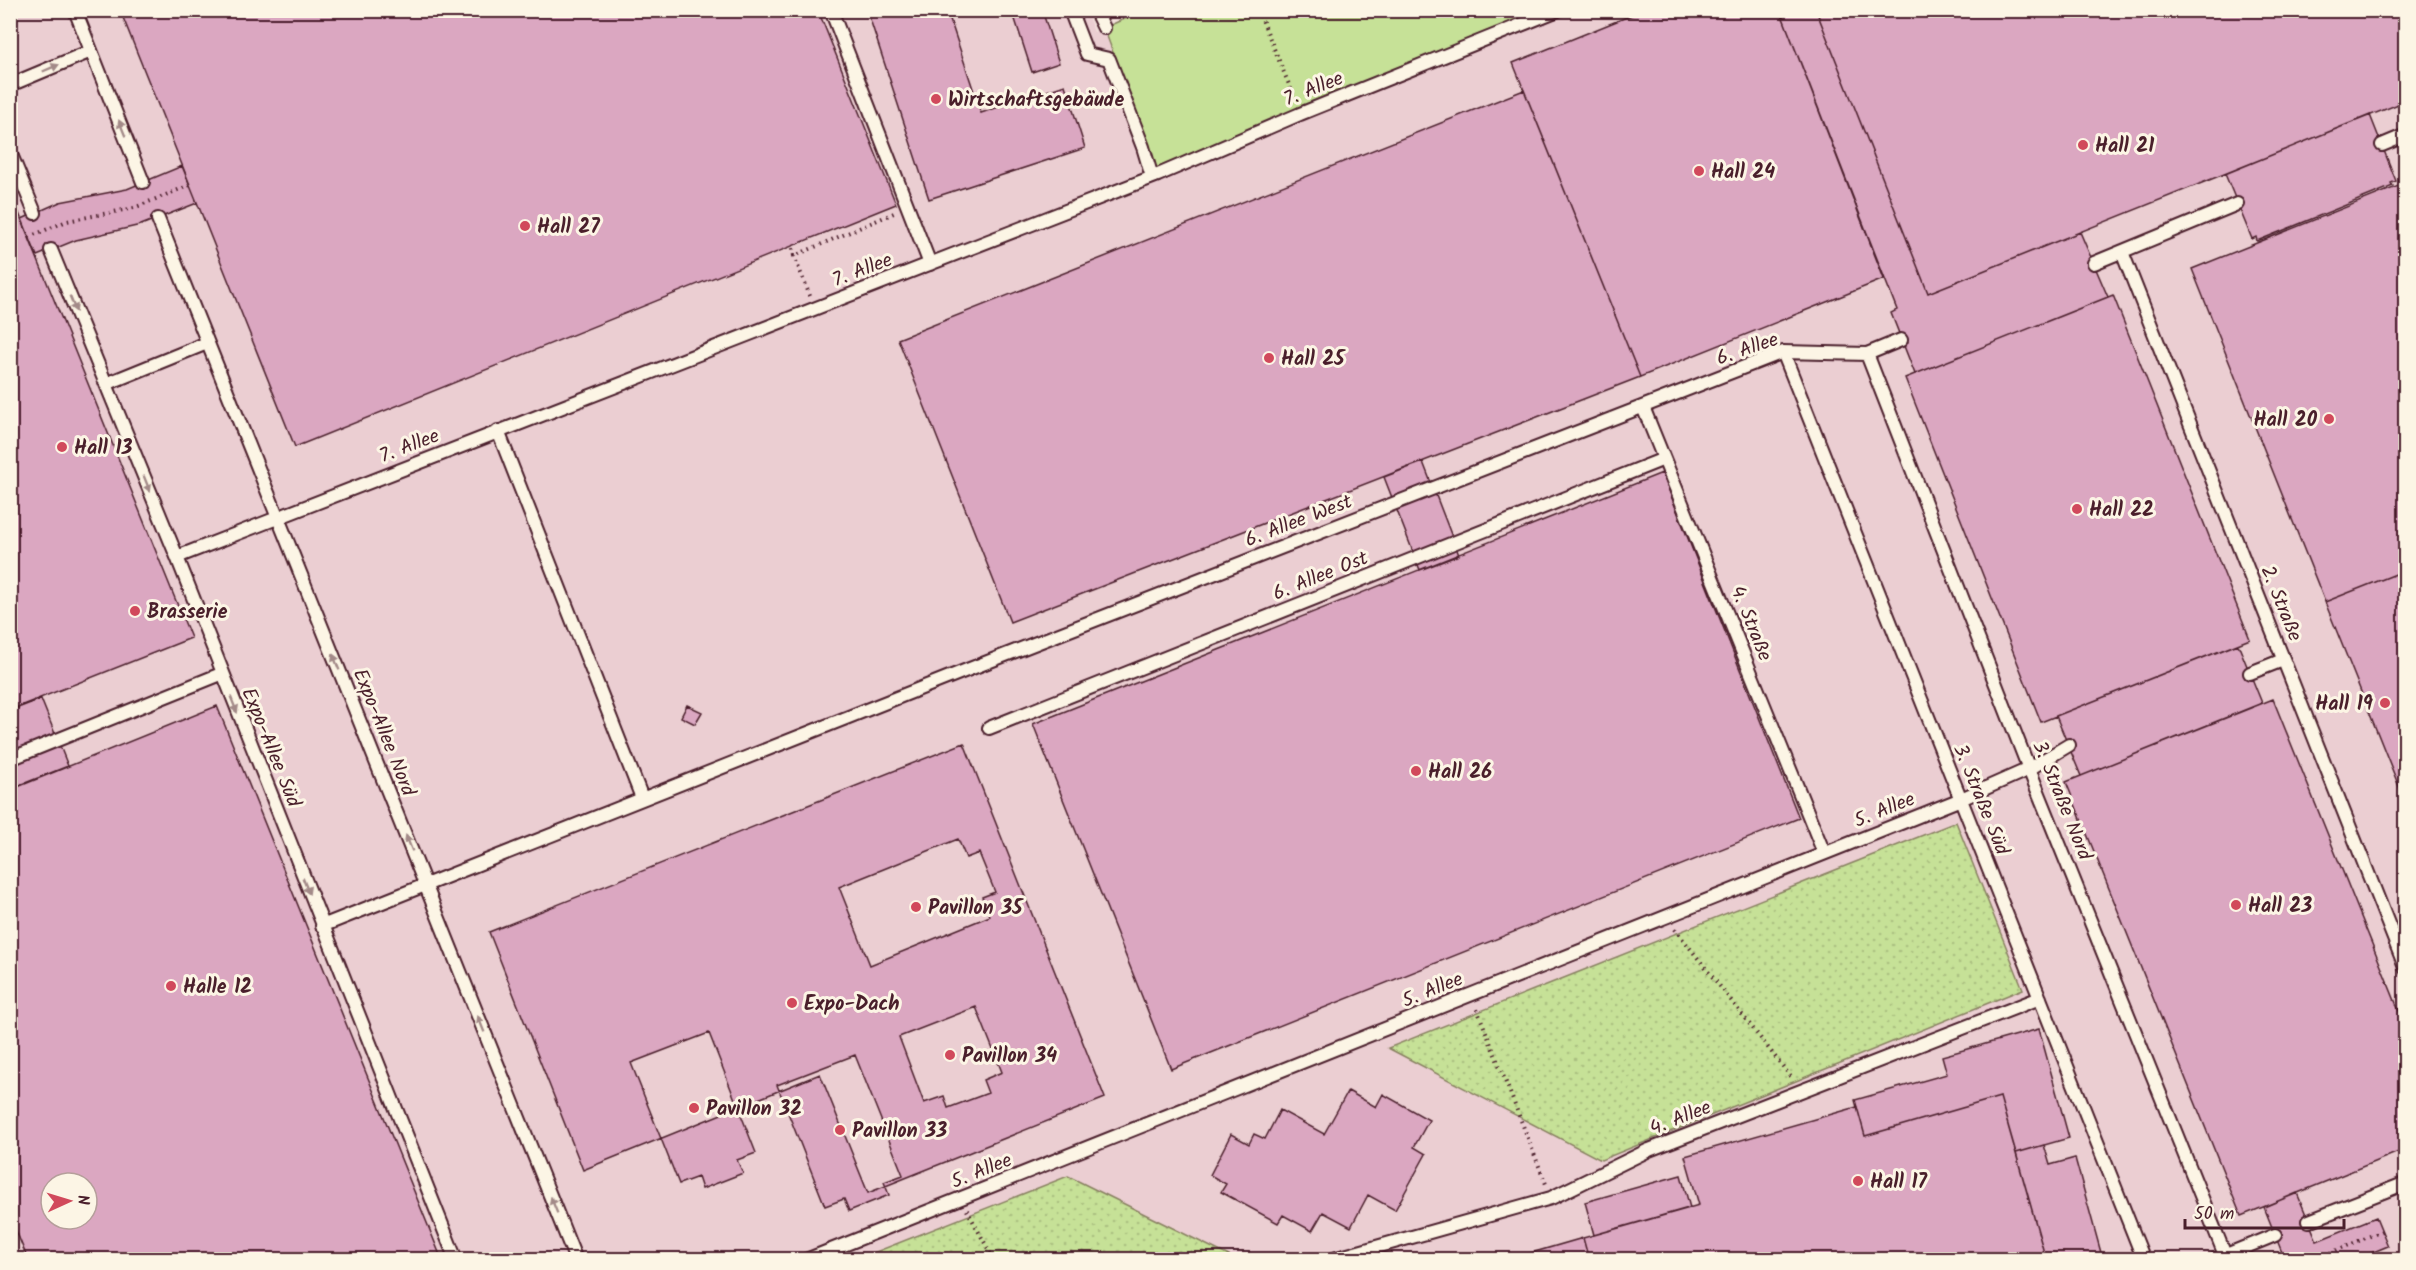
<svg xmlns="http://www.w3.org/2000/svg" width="2416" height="1270" font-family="Kalam,sans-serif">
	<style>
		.built { fill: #ebced2; fill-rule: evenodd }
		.green { fill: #c6e197; stroke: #888061; stroke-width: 1.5 }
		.park { fill: url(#park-dots); stroke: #888061; stroke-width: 1.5 }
		.building { fill: #dba7c1; stroke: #4a1f2b; stroke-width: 1.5; fill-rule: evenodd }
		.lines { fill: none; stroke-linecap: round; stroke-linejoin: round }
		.lane-casing { stroke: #4a1f2b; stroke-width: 16 }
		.path { stroke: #4a1f2b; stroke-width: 4; stroke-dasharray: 1.5 4.5; stroke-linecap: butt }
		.lane { stroke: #fcf5e5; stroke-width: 12 }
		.oneway { fill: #a38a88 }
		.poi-dot { fill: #d1495b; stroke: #fcf5e5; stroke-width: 2 }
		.labels { text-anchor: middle; stroke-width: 6; stroke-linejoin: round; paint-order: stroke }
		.street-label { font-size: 20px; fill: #4a1f2b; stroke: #fcf5e5 }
		.poi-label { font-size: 20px; font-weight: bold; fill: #4a1f2b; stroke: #fcf5e5; text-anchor: start }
	</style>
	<defs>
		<pattern id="park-dots" width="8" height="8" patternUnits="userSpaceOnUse" patternTransform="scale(1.5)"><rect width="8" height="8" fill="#c6e197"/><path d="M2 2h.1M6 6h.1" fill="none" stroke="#acc182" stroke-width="1.8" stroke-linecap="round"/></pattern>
	</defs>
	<rect width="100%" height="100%" fill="#f2deda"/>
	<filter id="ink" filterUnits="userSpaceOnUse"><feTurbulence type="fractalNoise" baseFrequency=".0167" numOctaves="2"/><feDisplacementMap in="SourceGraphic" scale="12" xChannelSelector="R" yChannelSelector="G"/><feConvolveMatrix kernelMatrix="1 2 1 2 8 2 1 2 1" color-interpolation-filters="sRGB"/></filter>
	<g filter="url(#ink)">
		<!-- built -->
		<path class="built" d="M1085,10L1094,32L1144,10L2405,11V1259H11L10,11ZM51,1183H87V1219H51Z"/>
		<!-- green -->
		<path class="green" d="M1144,10L1558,11L1158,175L1104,28Z"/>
		<!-- park -->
		<path class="park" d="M1956,822L2023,989L1601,1160L1388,1048Z
			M1068,1176L1235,1259H858Z"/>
		<!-- building -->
		<path class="building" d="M120,10H818L896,204L295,447Z
			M867,10H947L981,113L1065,85L1085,148L929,199Z
			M1012,10H1042L1059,63L1032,72Z
			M1644,10H1780L1884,279L1640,377L1513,63Z
			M1780,10H1816L1928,293L2080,232L2108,297L1915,374L1891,313L1897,310Z
			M1816,10H2406V101L1928,293Z
			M1524,90L1640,377L1010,622L898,339Z
			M2370,115L2396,181L2391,183L2393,186L2257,241L2256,237L2252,239L2225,174Z
			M182,166L197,203L141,225L76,240L37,256L22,219L60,202L127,189Z
			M2406,183V570L2325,602L2192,269Z
			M10,191L191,638L10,710Z
			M2113,295L2250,639L2041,722L1905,378Z
			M1423,462L1459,555L1420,570L1384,477Z
			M1662,473L1799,818L1171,1069L1033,724Z
			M2406,570V804L2325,602Z
			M2238,644L2262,703L2081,776L2056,716Z
			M41,699L68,766L10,789V711Z
			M2273,699L2406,1028V1149L2241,1216L2066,782Z
			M687,705L702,712L695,724L681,717Z
			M217,706L442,1260H28L10,1216V790ZM51,1183H87V1219H51Z
			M964,743L1105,1098L868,1193L820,1074L583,1170L489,932Z
			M958,839L966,858L979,853L995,892L982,897L990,916L870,965L839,887Z
			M976,1007L1002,1072L983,1080L988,1093L948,1108L944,1096L924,1103L899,1037Z
			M2039,1029L2069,1138L2016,1153L2000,1097L1865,1136L1855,1100L1947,1074L1942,1056Z
			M709,1033L756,1153L737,1160L743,1173L702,1189L698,1177L679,1184L631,1063Z
			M855,1055L903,1175L884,1182L889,1195L849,1211L844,1199L825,1206L777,1085Z
			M1348,1091L1376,1107L1383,1094L1429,1120L1414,1147L1426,1154L1395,1210L1368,1195L1351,1227L1323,1212L1312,1231L1283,1215L1278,1223L1221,1192L1226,1184L1210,1175L1231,1134L1249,1144L1254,1134L1265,1139L1280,1110L1324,1134Z
			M2000,1097L2046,1260H1589L1583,1238L1699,1205L1685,1156L1857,1107L1865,1136Z
			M2044,1145L2050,1165L2075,1158L2103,1260H2046L2016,1153Z
			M1681,1175L1690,1208L1594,1235L1585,1202Z
			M2297,1193L2317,1241L2376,1217L2388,1246L2354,1260H2272L2283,1255L2264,1207Z
			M1583,1238L1589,1260H1507Z"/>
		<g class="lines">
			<defs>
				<path id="lane" d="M75,10L143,182
					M831,10L930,264
					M1070,10L1087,54L1109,59L1143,147L1152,177
					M1095,10L1104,28
					M10,85L91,51
					M2382,145L2406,135
					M10,152L35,213
					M158,219L576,1260
					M51,250L177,557L456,1260
					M2122,252L2406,969
					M2094,263L2237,204
					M1783,352L2144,1260
					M1867,354L2029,769L2227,1260
					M106,384L207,343
					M1643,407L1824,853
					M498,431L642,798
					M177,557L1158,175L1300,114L1558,10
					M2250,673L2283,660
					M989,728L1664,459
					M10,759L221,674
					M322,926L967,670L1783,352L1867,354L1901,340
					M2309,1221L2406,1183
					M806,1260L1961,799L2029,769L2069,745
					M1330,1260L1551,1198L1649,1150L2040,998
					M2214,1260L2275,1235"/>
			</defs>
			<!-- lane casing -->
			<use href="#lane" class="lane-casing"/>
			<!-- path -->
			<path class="path" d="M1258,10L1295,99
				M29,237L67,221L134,208L190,185
				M793,248L794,256
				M810,296L794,256L894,213
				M1675,929L1791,1077
				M1477,1009L1546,1184
				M967,1210L994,1260
				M2314,1260L2382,1231"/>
			<!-- lane -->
			<use href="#lane" class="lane"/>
		</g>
		<!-- one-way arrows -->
		<defs><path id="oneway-solid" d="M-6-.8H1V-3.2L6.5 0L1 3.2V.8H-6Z" transform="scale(1.5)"/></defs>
		<g class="oneway">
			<use href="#oneway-solid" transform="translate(51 68) rotate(-23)"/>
			<use href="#oneway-solid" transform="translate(122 128) rotate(-112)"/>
			<use href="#oneway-solid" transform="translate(73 304) rotate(68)"/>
			<use href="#oneway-solid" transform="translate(147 484) rotate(68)"/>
			<use href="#oneway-solid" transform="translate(336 662) rotate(-112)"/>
			<use href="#oneway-solid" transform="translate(234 705) rotate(68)"/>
			<use href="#oneway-solid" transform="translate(409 843) rotate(-112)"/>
			<use href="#oneway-solid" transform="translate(306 886) rotate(68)"/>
			<use href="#oneway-solid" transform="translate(481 1024) rotate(-112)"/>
			<use href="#oneway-solid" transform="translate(554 1205) rotate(-112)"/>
		</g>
	</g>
	<!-- markers -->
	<g class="poi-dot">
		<circle cx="936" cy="99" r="6"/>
		<circle cx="2083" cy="145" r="6"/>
		<circle cx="1699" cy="171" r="6"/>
		<circle cx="525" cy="226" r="6"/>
		<circle cx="1269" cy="358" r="6"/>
		<circle cx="2329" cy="419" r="6"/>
		<circle cx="62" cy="447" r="6"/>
		<circle cx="2077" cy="509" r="6"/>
		<circle cx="135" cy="611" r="6"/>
		<circle cx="2385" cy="703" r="6"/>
		<circle cx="1416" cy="771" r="6"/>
		<circle cx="2236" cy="905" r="6"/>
		<circle cx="916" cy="907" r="6"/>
		<circle cx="171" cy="986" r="6"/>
		<circle cx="792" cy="1003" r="6"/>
		<circle cx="950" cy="1055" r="6"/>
		<circle cx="694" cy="1108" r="6"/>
		<circle cx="840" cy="1130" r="6"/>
		<circle cx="1858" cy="1181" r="6"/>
	</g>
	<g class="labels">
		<!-- street labels -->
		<g class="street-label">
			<text transform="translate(1313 88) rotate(-22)" y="7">7. Allee</text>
			<text transform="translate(862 269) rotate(-21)" y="7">7. Allee</text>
			<text transform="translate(1747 348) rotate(-19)" y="7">6. Allee</text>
			<text transform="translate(409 445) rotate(-21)" y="7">7. Allee</text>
			<text transform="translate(1298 520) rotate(-21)" y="7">6. Allee West</text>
			<text transform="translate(1320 575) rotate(-22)" y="7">6. Allee Ost</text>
			<text transform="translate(2282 603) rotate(68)" y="7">2. Straße</text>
			<text transform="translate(1752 623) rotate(68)" y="7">4. Straße</text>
			<text transform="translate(385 732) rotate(68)" y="7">Expo-Allee Nord</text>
			<text transform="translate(272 747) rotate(68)" y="7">Expo-Allee Süd</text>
			<text transform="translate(1982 799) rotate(68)" y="7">3. Straße Süd</text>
			<text transform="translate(2063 800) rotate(68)" y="7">3. Straße Nord</text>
			<text transform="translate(1884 809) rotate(-22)" y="7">5. Allee</text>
			<text transform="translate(1432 989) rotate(-22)" y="7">5. Allee</text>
			<text transform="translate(1680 1117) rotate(-21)" y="7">4. Allee</text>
			<text transform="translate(981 1170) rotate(-22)" y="7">5. Allee</text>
		</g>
		<!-- poi labels -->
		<g class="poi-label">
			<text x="948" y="106">Wirtschaftsgebäude</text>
			<text x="2095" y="152">Hall 21</text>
			<text x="1711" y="178">Hall 24</text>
			<text x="537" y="233">Hall 27</text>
			<text x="1281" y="365">Hall 25</text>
			<text x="2317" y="426" text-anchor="end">Hall 20</text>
			<text x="74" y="454">Hall 13</text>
			<text x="2089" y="516">Hall 22</text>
			<text x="147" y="618">Brasserie</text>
			<text x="2373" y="710" text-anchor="end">Hall 19</text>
			<text x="1428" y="778">Hall 26</text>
			<text x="2248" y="912">Hall 23</text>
			<text x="928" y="914">Pavillon 35</text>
			<text x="183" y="993">Halle 12</text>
			<text x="804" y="1010">Expo-Dach</text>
			<text x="962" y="1062">Pavillon 34</text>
			<text x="706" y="1115">Pavillon 32</text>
			<text x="852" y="1137">Pavillon 33</text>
			<text x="1870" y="1188">Hall 17</text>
		</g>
	</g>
	<!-- margin -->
	<rect width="2416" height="1270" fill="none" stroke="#fcf5e5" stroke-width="36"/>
	<rect x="18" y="18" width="2380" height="1234" fill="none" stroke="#4a1f2b" stroke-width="2" filter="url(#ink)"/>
	<!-- north arrow -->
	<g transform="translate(69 1201) rotate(86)"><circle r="28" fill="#fcf5e5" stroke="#b59f9b" stroke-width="1.5"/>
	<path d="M0-4.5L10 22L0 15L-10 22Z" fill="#d1495b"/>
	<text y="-9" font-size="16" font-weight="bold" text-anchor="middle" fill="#4a1f2b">N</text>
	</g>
	<!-- scale -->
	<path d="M2185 1219v9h159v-9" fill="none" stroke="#4a1f2b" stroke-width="3"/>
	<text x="2194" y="1219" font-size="18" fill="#4a1f2b" stroke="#fcf5e5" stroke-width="4.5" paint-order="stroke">50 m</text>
</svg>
